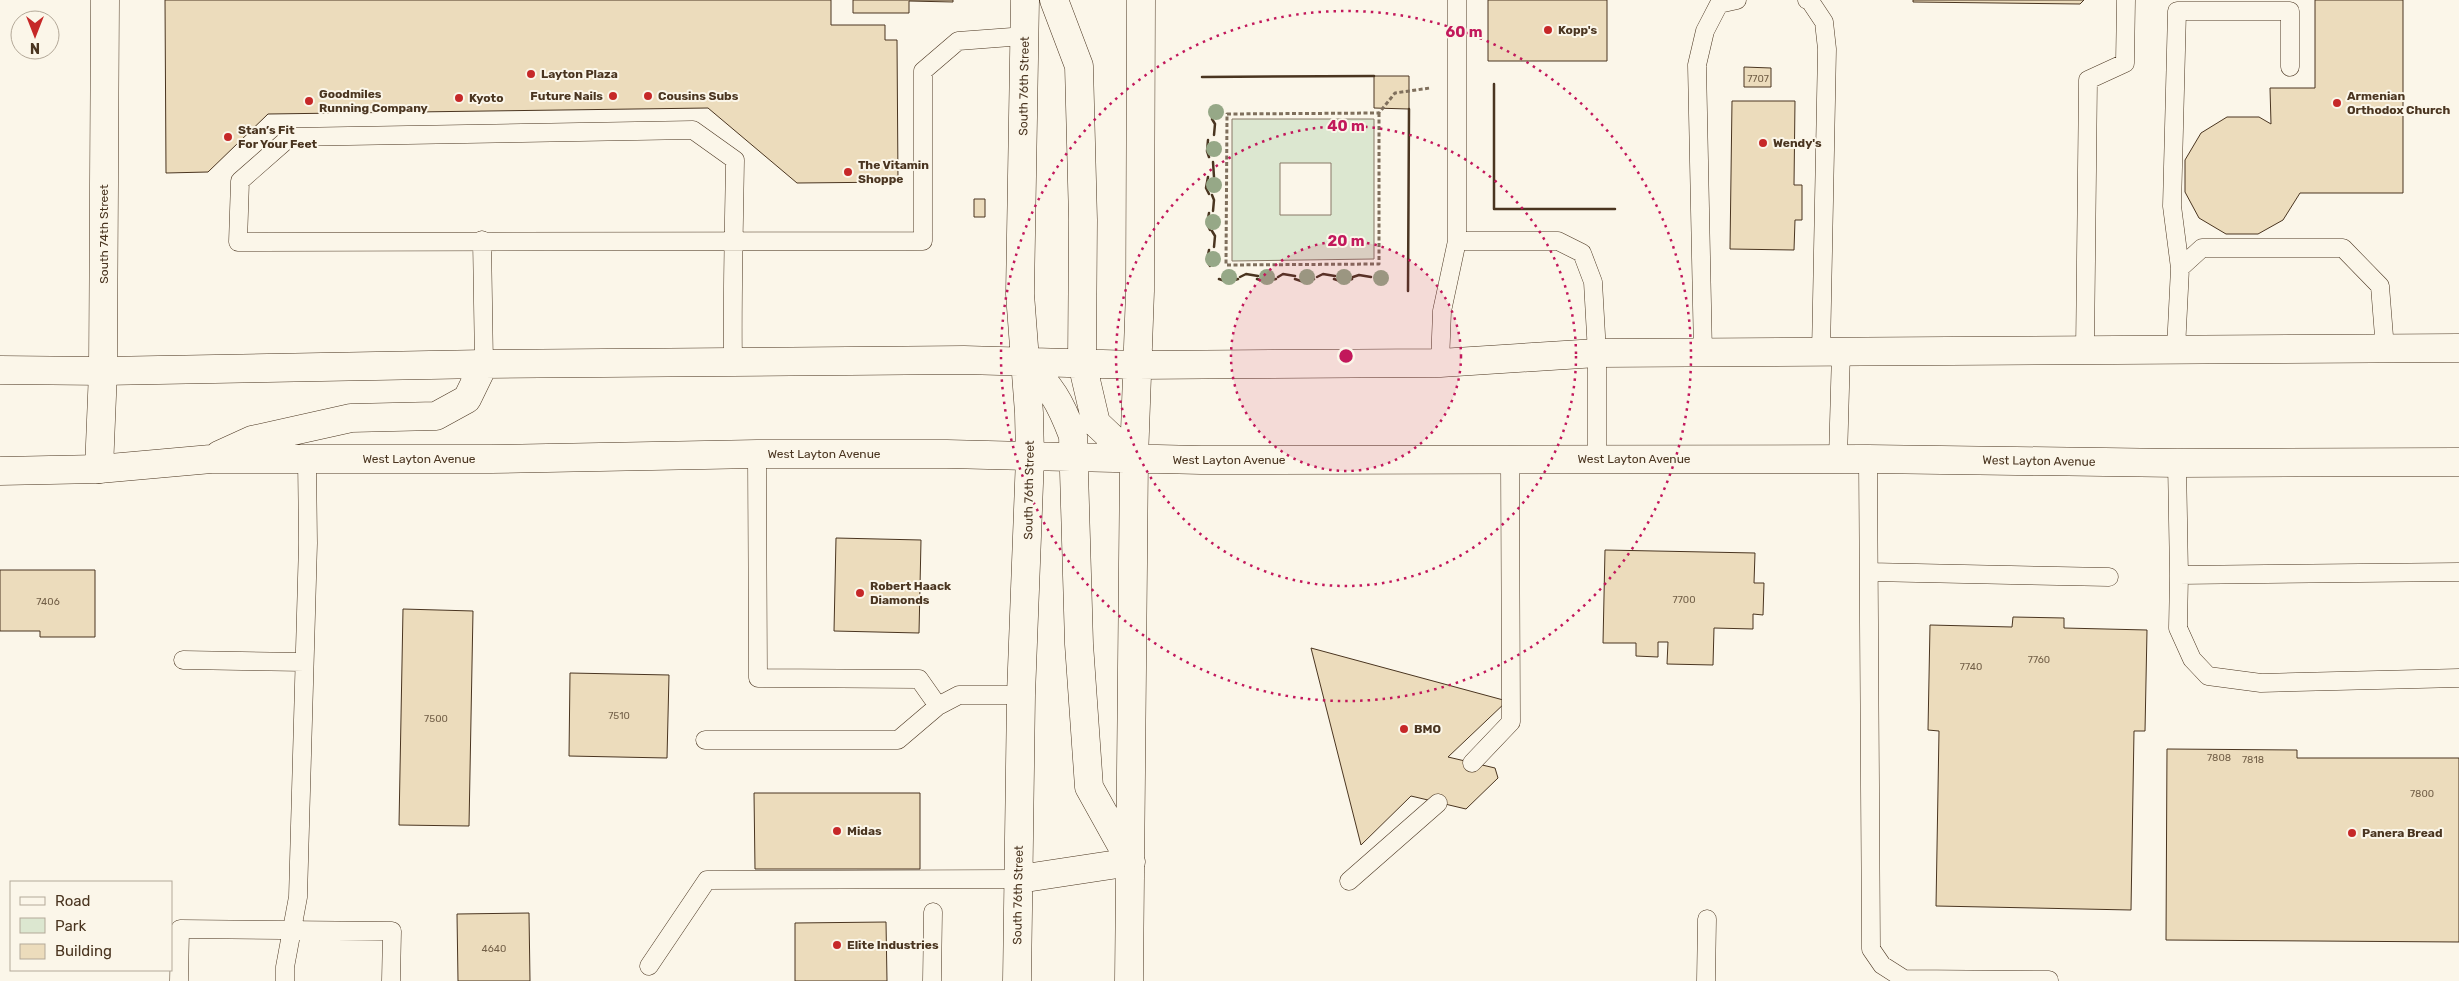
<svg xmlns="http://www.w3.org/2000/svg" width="2459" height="981" font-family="Rubik,sans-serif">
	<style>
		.green { fill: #dce7d0; stroke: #887966; fill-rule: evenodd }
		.building { fill: #ecdcbc; stroke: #4a3520 }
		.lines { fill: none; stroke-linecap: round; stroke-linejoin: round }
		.service-casing { stroke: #4a3520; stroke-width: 19 }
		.tertiary-casing { stroke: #4a3520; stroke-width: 29 }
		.secondary-casing { stroke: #4a3520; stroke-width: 29 }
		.path { stroke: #7f6f5c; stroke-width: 3; stroke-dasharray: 4 2.5; stroke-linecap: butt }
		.service { stroke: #fbf6e9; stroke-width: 18 }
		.tertiary { stroke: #fbf6e9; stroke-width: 28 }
		.secondary { stroke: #fbf6e9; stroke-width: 28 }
		.wall { stroke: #4a3520; stroke-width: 2.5 }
		.tree { fill: #96a887 }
		.ring { fill: none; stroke: #c2185b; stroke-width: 2.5; stroke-dasharray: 2.5 5 }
		.poi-dot { fill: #c62828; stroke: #fbf6e9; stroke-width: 2 }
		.labels { text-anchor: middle; stroke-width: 4; stroke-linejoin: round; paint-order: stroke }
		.number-label { font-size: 10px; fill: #725f47 }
		.poi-label { font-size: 12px; font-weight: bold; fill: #4a3520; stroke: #fbf6e9; text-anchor: start }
		.street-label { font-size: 12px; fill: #4a3520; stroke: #fbf6e9 }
		.centre { fill: #c2185b; stroke: #fbf6e9; stroke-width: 2.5 }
		.ring-label { font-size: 15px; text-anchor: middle; font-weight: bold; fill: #c2185b; stroke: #fbf6e9; stroke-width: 4; stroke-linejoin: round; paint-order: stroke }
	</style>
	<rect width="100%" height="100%" fill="#fbf6e9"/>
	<!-- green -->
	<path class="green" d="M1232,119H1374V259L1232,261ZM1280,163H1331V215H1280Z"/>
	<!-- building -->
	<path class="building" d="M165,0H831V25H885V40H897L898,182L797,183L708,108L268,114L208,172L166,173Z
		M853,0H953V2L909,1V13H853Z
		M1488,0H1607V61H1488Z
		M1913,0H2084L2080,4L1913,2Z
		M2315,0H2403V193H2300L2283,220L2258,234H2226L2199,218L2185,192V160L2201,133L2227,117H2259L2271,124L2270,88H2315Z
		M1744,67L1771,68V87H1744Z
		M1374,76H1409V109L1374,108Z
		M1732,101H1795L1794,185H1802V220H1795L1794,250L1730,249Z
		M974,199H985V217H974Z
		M836,538L921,540L919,633L834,631Z
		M1605,550L1755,553L1754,583H1764L1763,615L1753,614V629L1714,628L1713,665L1667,664L1668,642H1658V657L1636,656V643H1603Z
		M0,570H95V637H40V631H0Z
		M403,609L473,611L469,826L399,825Z
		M2013,617L2064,618V628L2147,630L2145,731H2134L2131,910L1936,906L1939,731L1928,730L1930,625L2012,627Z
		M1311,648L1507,701L1448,757L1495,768L1498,778L1466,809L1411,796L1361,845Z
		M570,673L669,675L667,758L569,756Z
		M2167,749L2297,750V758H2459V942L2166,940Z
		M754,793H920V869H755Z
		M529,913L530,981H458L457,914Z
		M886,922L887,981H795V923Z"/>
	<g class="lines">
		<defs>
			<path id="service" d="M1807,0L1810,1L1824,22L1827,49L1821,352
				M482,240L484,364
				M1457,241H1558L1582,253L1593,282L1597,353V459
				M2180,268L2172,206L2177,11H2290V67
				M2176,349L2180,268L2202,248H2343L2380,286L2385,349
				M2085,350L2088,80L2125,63L2126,0
				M1703,353L1697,65L1705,31L1719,4L1737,0
				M733,361C732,294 734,227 735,160L693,130L290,137L240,181L238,242C467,240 695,241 923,241V71L958,41L1025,36
				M1440,363L1442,311L1457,241V0
				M757,454L758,678L919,679L938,706L959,695H1021
				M1838,459L1841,352
				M1868,459L1871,949L1882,965L1904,979L2049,980
				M2177,463L2179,575L2459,572
				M1870,572L2109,577
				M2179,575L2178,628L2192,659L2208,676L2261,683L2459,678
				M183,660L304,662
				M705,740H898L938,706
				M1472,763L1511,722L1510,460
				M1349,881L1438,803
				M649,966L707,880L1019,879
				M179,981L180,929L392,931L391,981
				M285,981V967L298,897L308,543L307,459
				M932,981L933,912
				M1706,981L1707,919"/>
			<path id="tertiary" d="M99,469L103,371L105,0"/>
			<path id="secondary" d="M1054,0L1079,66L1083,220L1082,363L1096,423L1134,459
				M1025,361C1051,387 1060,401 1073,436L1079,644L1089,787L1129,859
				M0,370L103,371L484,364L964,360L1137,365L1440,363L1597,353L2459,348
				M219,455L252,440L351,418L436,416L467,399L484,364
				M0,471L99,469L211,459H491L757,454H947L1201,460L1868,459L2177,463L2459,462
				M1019,879L1131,862
				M1017,981L1021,695L1030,457L1029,413L1020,294L1025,0
				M1129,981L1134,459L1140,291L1141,0"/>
		</defs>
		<!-- service casing -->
		<use href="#service" class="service-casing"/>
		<!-- tertiary casing -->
		<use href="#tertiary" class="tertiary-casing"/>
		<!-- secondary casing -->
		<use href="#secondary" class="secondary-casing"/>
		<!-- path -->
		<path class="path" d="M1379,113V264L1226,265L1227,114L1379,113L1395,93L1430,88"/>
		<!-- service -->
		<use href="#service" class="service"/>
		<!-- tertiary -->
		<use href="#tertiary" class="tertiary"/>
		<!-- secondary -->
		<use href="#secondary" class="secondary"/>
		<!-- wall -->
		<path class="wall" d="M1202,77L1374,76
			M1494,84V209H1615
			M1212,119L1215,124L1214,135
			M1208,140L1207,151L1209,157
			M1213,162L1214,177
			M1208,177L1206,188L1209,194
			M1212,195L1214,200L1213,211
			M1209,213L1207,224L1210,230
			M1212,231L1215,236L1214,247
			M1209,250L1207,260L1210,266
			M1240,277L1246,274L1258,276
			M1278,277L1283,274L1295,276
			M1317,277L1323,274L1335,276
			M1353,277L1359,275L1371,277
			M1219,279L1228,282L1238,279
			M1257,279L1263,281L1276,279
			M1295,279L1304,282L1314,279
			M1334,279L1343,282L1352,279
			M1408,291L1409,109"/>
	</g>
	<!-- trees -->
	<g class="tree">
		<circle cx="1216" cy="112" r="8"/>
		<circle cx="1214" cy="149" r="8"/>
		<circle cx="1214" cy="185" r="8"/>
		<circle cx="1213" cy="222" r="8"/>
		<circle cx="1213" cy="259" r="8"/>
		<circle cx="1229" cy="277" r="8"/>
		<circle cx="1267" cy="277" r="8"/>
		<circle cx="1307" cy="277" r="8"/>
		<circle cx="1344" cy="277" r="8"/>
		<circle cx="1381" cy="278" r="8"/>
	</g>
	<!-- distance rings -->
	<circle cx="1346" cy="356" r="115" fill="#c2185b" fill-opacity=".12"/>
	<g class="ring">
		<circle cx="1346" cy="356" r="115"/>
		<circle cx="1346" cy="356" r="230"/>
		<circle cx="1346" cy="356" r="345"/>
	</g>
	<!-- markers -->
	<g class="poi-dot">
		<circle cx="1548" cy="30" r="5"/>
		<circle cx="531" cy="74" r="5"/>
		<circle cx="613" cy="96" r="5"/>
		<circle cx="648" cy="96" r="5"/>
		<circle cx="459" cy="98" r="5"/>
		<circle cx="309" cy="101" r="5"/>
		<circle cx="2337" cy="103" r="5"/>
		<circle cx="228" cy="137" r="5"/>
		<circle cx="1763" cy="143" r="5"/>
		<circle cx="848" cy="172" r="5"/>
		<circle cx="860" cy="593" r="5"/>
		<circle cx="1404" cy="729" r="5"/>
		<circle cx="837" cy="831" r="5"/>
		<circle cx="2352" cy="833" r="5"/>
		<circle cx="837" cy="945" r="5"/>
	</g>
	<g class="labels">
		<!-- number labels -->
		<g class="number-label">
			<text x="1758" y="82">7707</text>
			<text x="1684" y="603">7700</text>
			<text x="48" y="605">7406</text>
			<text x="2039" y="663">7760</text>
			<text x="1971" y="670">7740</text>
			<text x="619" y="719">7510</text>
			<text x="436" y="722">7500</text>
			<text x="2219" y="761">7808</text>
			<text x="2253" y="763">7818</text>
			<text x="2422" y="797">7800</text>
			<text x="494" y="952">4640</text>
		</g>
		<!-- poi labels -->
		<g class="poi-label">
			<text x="1558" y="34">Kopp's</text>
			<text x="541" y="78">Layton Plaza</text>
			<text x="319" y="98">Goodmiles<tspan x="319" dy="14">Running Company</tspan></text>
			<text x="603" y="100" text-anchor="end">Future Nails</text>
			<text x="658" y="100">Cousins Subs</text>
			<text x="2347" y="100">Armenian<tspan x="2347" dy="14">Orthodox Church</tspan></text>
			<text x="469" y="102">Kyoto</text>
			<text x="238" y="134">Stan’s Fit<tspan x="238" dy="14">For Your Feet</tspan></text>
			<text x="1773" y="147">Wendy's</text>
			<text x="858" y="169">The Vitamin<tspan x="858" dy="14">Shoppe</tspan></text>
			<text x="870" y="590">Robert Haack<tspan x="870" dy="14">Diamonds</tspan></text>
			<text x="1414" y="733">BMO</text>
			<text x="847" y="835">Midas</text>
			<text x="2362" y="837">Panera Bread</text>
			<text x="847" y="949">Elite Industries</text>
		</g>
		<!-- street labels -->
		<g class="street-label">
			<text transform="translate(1024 86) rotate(-89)" y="4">South 76th Street</text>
			<text transform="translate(104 234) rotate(-90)" y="4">South 74th Street</text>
			<text x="824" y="458">West Layton Avenue</text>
			<text x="419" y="463">West Layton Avenue</text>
			<text x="1634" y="463">West Layton Avenue</text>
			<text x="1229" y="464">West Layton Avenue</text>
			<text transform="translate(2039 461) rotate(1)" y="4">West Layton Avenue</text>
			<text transform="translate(1029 490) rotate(-89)" y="4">South 76th Street</text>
			<text transform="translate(1018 895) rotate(-89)" y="4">South 76th Street</text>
		</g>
	</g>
	<circle cx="1346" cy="356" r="8" class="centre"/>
	<g class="ring-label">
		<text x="1464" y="37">60 m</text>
		<text x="1346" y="131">40 m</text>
		<text x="1346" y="246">20 m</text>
	</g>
	<!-- legend -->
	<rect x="10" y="881" width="162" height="90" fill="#fbf6e9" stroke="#b4a999"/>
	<rect x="20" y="897" width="25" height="8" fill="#fbf6e9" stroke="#b4a999"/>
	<text x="55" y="906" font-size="15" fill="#4a3520">Road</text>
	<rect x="20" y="918" width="25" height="15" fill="#dce7d0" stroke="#b4a999"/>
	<text x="55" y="931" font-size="15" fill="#4a3520">Park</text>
	<rect x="20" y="944" width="25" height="15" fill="#ecdcbc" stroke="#b4a999"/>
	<text x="55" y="956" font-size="15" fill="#4a3520">Building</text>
	<!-- north arrow -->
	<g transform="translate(35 35) rotate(180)"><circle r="24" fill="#fbf6e9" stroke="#b4a999"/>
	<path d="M0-4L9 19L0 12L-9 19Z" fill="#c62828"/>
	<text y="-8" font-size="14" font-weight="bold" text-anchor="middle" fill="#4a3520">N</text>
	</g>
</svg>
